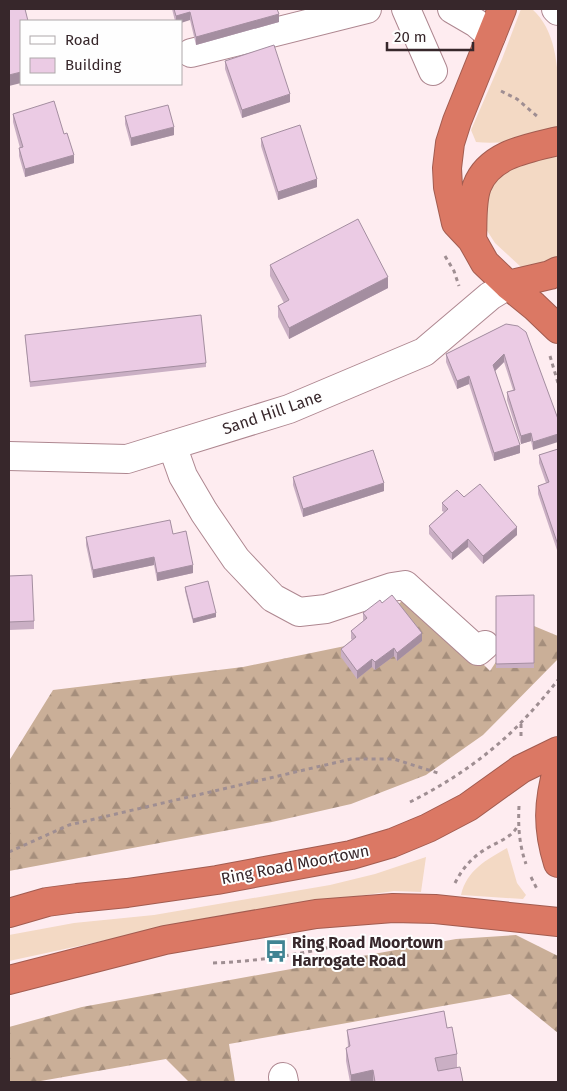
<svg xmlns="http://www.w3.org/2000/svg" width="567" height="1091" font-family="'Fira Sans',sans-serif">
	<style>
		.grass { fill: #f3d9c4 }
		.forest { fill: url(#forest-firs) }
		.lines { fill: none; stroke-linecap: round; stroke-linejoin: round }
		.minor-casing { stroke: #ae8790; stroke-width: 30 }
		.highway-casing { stroke: #a25c50; stroke-width: 30 }
		.path { stroke: #9f8e92; stroke-width: 3; stroke-dasharray: 4 4; stroke-linecap: butt }
		.minor { stroke: #fff; stroke-width: 28 }
		.highway { stroke: #db7864; stroke-width: 28 }
		.wall { fill: #caafc4 }
		.shaded-wall { fill: #a48ea0 }
		.building { fill: #ebcbe4; stroke: #a48ea0 }
		.labels { text-anchor: middle; stroke-width: 4; stroke-linejoin: round; paint-order: stroke }
		.street-label { font-size: 16px; fill: #37272b; stroke: #fefefe }
		.poi-label { font-size: 16px; font-weight: bold; fill: #37272b; stroke: #fefefe; text-anchor: start }
	</style>
	<defs>
		<pattern id="forest-firs" width="22" height="20" patternUnits="userSpaceOnUse" patternTransform="scale(1.25)"><rect width="22" height="20" fill="#caaf98"/><path d="M5 1l3.5 6h-7zM16 11l3.5 6h-7z" fill="#a58e7c"/></pattern>
	</defs>
	<rect width="100%" height="100%" fill="#feecf0"/>
	<!-- grass -->
	<path class="grass" d="M521,9H532C564,37 558,94 558,133C532,138 503,145 476,142L471,130L502,59Z
		M558,150V257L548,264L533,267H521L495,243L484,226L482,194L497,169Z
		M507,848L517,883L526,895L523,899L461,895C467,870 486,860 507,848Z
		M426,857L421,892L394,891L223,915L9,961V935L74,923L154,915L330,885L375,874Z"/>
	<!-- forest -->
	<path class="forest" d="M408,596L442,623L490,671L511,639L534,626L558,636L557,660L483,735L426,775L351,804L272,822L9,871V761L53,690L243,667L350,645Z
		M516,935L558,956V1033L510,994L229,1044L235,1082H189L166,1059L35,1082H9V1027L82,1007L456,939Z"/>
	<g class="lines">
		<defs>
			<path id="minor" d="M406,9L433,71
				M452,9L476,23L491,36
				M556,9L558,11
				M191,53L367,9
				M172,445L183,476L204,512L236,559L273,598L299,612L326,609L392,587L405,585L478,651L485,645
				M9,456L127,459L289,409L424,352L490,296L508,285
				M283,1077L284,1082"/>
			<path id="highway" d="M502,9L457,121L450,143L447,168L448,187L456,223L472,240L485,263L508,285L534,306L558,329
				M472,240C473,223 471,202 477,186C489,154 529,148 558,141
				M508,285L550,275L558,271
				M558,767C548,802 547,828 558,863
				M9,913L47,902L77,898L127,893L217,880L351,855L392,843L428,828L468,807L521,769L558,751
				M9,980L165,940L316,914L393,908L435,909L558,922"/>
		</defs>
		<!-- minor casing -->
		<use href="#minor" class="minor-casing"/>
		<!-- highway casing -->
		<use href="#highway" class="highway-casing"/>
		<!-- path -->
		<path class="path" d="M501,91L517,99L538,117
			M445,256L454,271L459,286
			M550,356L558,383
			M521,724V737
			M410,802C438,788 467,770 491,750C516,730 538,705 558,680
			M519,806C518,826 519,844 526,864
			M9,852L69,825L351,759H394L441,774
			M531,877L538,891
			M455,883C462,869 472,857 486,849C497,842 511,838 517,827
			M213,963C265,961 306,953 357,941"/>
		<!-- minor -->
		<use href="#minor" class="minor"/>
		<!-- highway -->
		<use href="#highway" class="highway"/>
	</g>
	<!-- wall -->
	<path class="wall" d="M172,9H277L279,22L196,45L190,20L175,21Z
		M225,61L290,102L242,118L225,69Z
		M13,114L64,134L74,163L25,177L19,156V148H20L13,122Z
		M125,116L174,135L131,146L125,124Z
		M261,138L317,187L278,200L261,146Z
		M270,265L388,288L289,339L278,317V306L284,303L270,276Z
		M506,324L558,419L533,450L531,441L521,444L507,400V392L513,390L504,362L495,371L520,453L494,461L469,384L457,389L446,362V354Z
		M25,335L206,363V367L30,387Z
		M558,449V553L538,494V486L546,483L539,463V455Z
		M293,477L384,491L303,517L293,485Z
		M464,497L517,535L483,564L468,547L452,560L429,534V526L444,512L442,511V503Z
		M173,534L193,573L157,581L154,565L93,578L86,545V537Z
		M9,576L34,621V629L9,630Z
		M185,587L216,617L193,623L185,591Z
		M534,595V668H496V596Z
		M363,613L422,641L397,661L394,656L375,670L372,667L357,679L341,657V649L352,640L351,639V631L363,621Z
		M447,1028L457,1054V1067L463,1082H350L346,1061V1048L348,1047L347,1030Z"/>
	<!-- shaded-wall -->
	<path class="shaded-wall" d="M190,12V20L181,23V21H176V16Z
		M279,14V22L196,45V37Z
		M21,72V83L9,86V75Z
		M290,94V102L242,118V110Z
		M174,127V135L131,146V138Z
		M74,155V163L25,177V169Z
		M317,179V187L278,200V192Z
		M388,277V288L289,339V328Z
		M504,354V362L493,373V365Z
		M469,376V384L457,389V381Z
		M531,433V441L521,444V436Z
		M558,434V442L533,450V442Z
		M520,445V453L494,461V453Z
		M384,483V491L303,517V509Z
		M517,527V535L483,564V556Z
		M468,539V547L452,560V553Z
		M154,557V565L93,578V570Z
		M193,565V573L157,581V573Z
		M216,613V617L193,623V619Z
		M422,633V641L397,661V653Z
		M394,648V656L375,670V662Z
		M372,659V667L357,679V671Z
		M373,1070V1082H351V1075Z"/>
	<!-- building -->
	<path class="building" d="M9,9H25L28,21H21V72L9,75Z
		M174,9H277L279,14L196,37L190,12L176,16Z
		M274,45L290,94L242,110L225,61Z
		M54,101L64,134L67,133L74,155L25,169L19,148L23,147L13,114Z
		M168,105L174,127L131,138L125,116Z
		M300,125L317,179L278,192L261,138Z
		M358,219L388,277L289,328L278,306L289,300L270,265Z
		M201,315L206,363L30,382L25,335Z
		M506,324L518,326L526,332L558,419V434L533,442L531,433L521,436L507,392L515,390L504,354L493,365L520,445L494,453L469,376L457,381L446,354Z
		M558,449V545L538,486L549,482L539,455Z
		M373,450L384,483L303,509L293,477Z
		M480,484L517,527L483,556L468,539L452,553L429,526L448,509L442,503L457,490L464,497Z
		M170,520L173,534L186,531L193,565L157,573L154,557L93,570L86,537Z
		M32,575L34,621L9,622V576Z
		M208,581L216,613L193,619L185,587Z
		M392,595L422,633L397,653L394,648L375,662L372,659L357,671L341,649L356,637L351,631L367,618L363,613L380,600L382,603Z
		M534,595V663L496,664V596Z
		M444,1011L447,1028L452,1027L457,1054L435,1058L438,1071L460,1067L463,1082H375L373,1070L351,1075L346,1048L350,1046L347,1030Z"/>
	<!-- icons -->
	<defs>
		<symbol id="bus-bare" viewBox="-9 -9 18 18"><path d="M-5-6H5V4H4V6H2V4H-2V6H-4V4H-5ZM-3.5-4V0h7V-4ZM-3.5 1.2v1.5H-2V1.2ZM2 1.2v1.5H3.5V1.2Z" fill="#408493" stroke="#fefefe" stroke-width="2.5" paint-order="stroke"/></symbol>
	</defs>
	<g fill-rule="evenodd">
		<use href="#bus-bare" x="260" y="935" width="32" height="32"/>
	</g>
	<g class="labels">
		<!-- street labels -->
		<g class="street-label">
			<text transform="translate(272 412) rotate(-19)" y="6">Sand Hill Lane</text>
			<text transform="translate(295 864) rotate(-11)" y="6">Ring Road Moortown</text>
		</g>
		<!-- poi labels -->
		<g class="poi-label">
			<text x="292" y="948">Ring Road Moortown<tspan x="292" dy="18">Harrogate Road</tspan></text>
		</g>
	</g>
	<!-- border -->
	<rect width="567" height="1091" fill="none" stroke="#37272b" stroke-width="20"/>
	<!-- legend -->
	<rect x="20" y="20" width="162" height="65" fill="#fefefe" stroke="#aea8aa"/>
	<rect x="30" y="36" width="25" height="8" fill="#ffffff" stroke="#aea8aa"/>
	<text x="65" y="45" font-size="15" fill="#37272b">Road</text>
	<rect x="30" y="58" width="25" height="15" fill="#ebcbe4" stroke="#aea8aa"/>
	<text x="65" y="70" font-size="15" fill="#37272b">Building</text>
	<!-- scale -->
	<path d="M387 42v8h86v-8" fill="none" stroke="#37272b" stroke-width="2.5"/>
	<text x="394" y="42" font-size="15" fill="#37272b" stroke="#fefefe" stroke-width="4" paint-order="stroke">20 m</text>
</svg>
